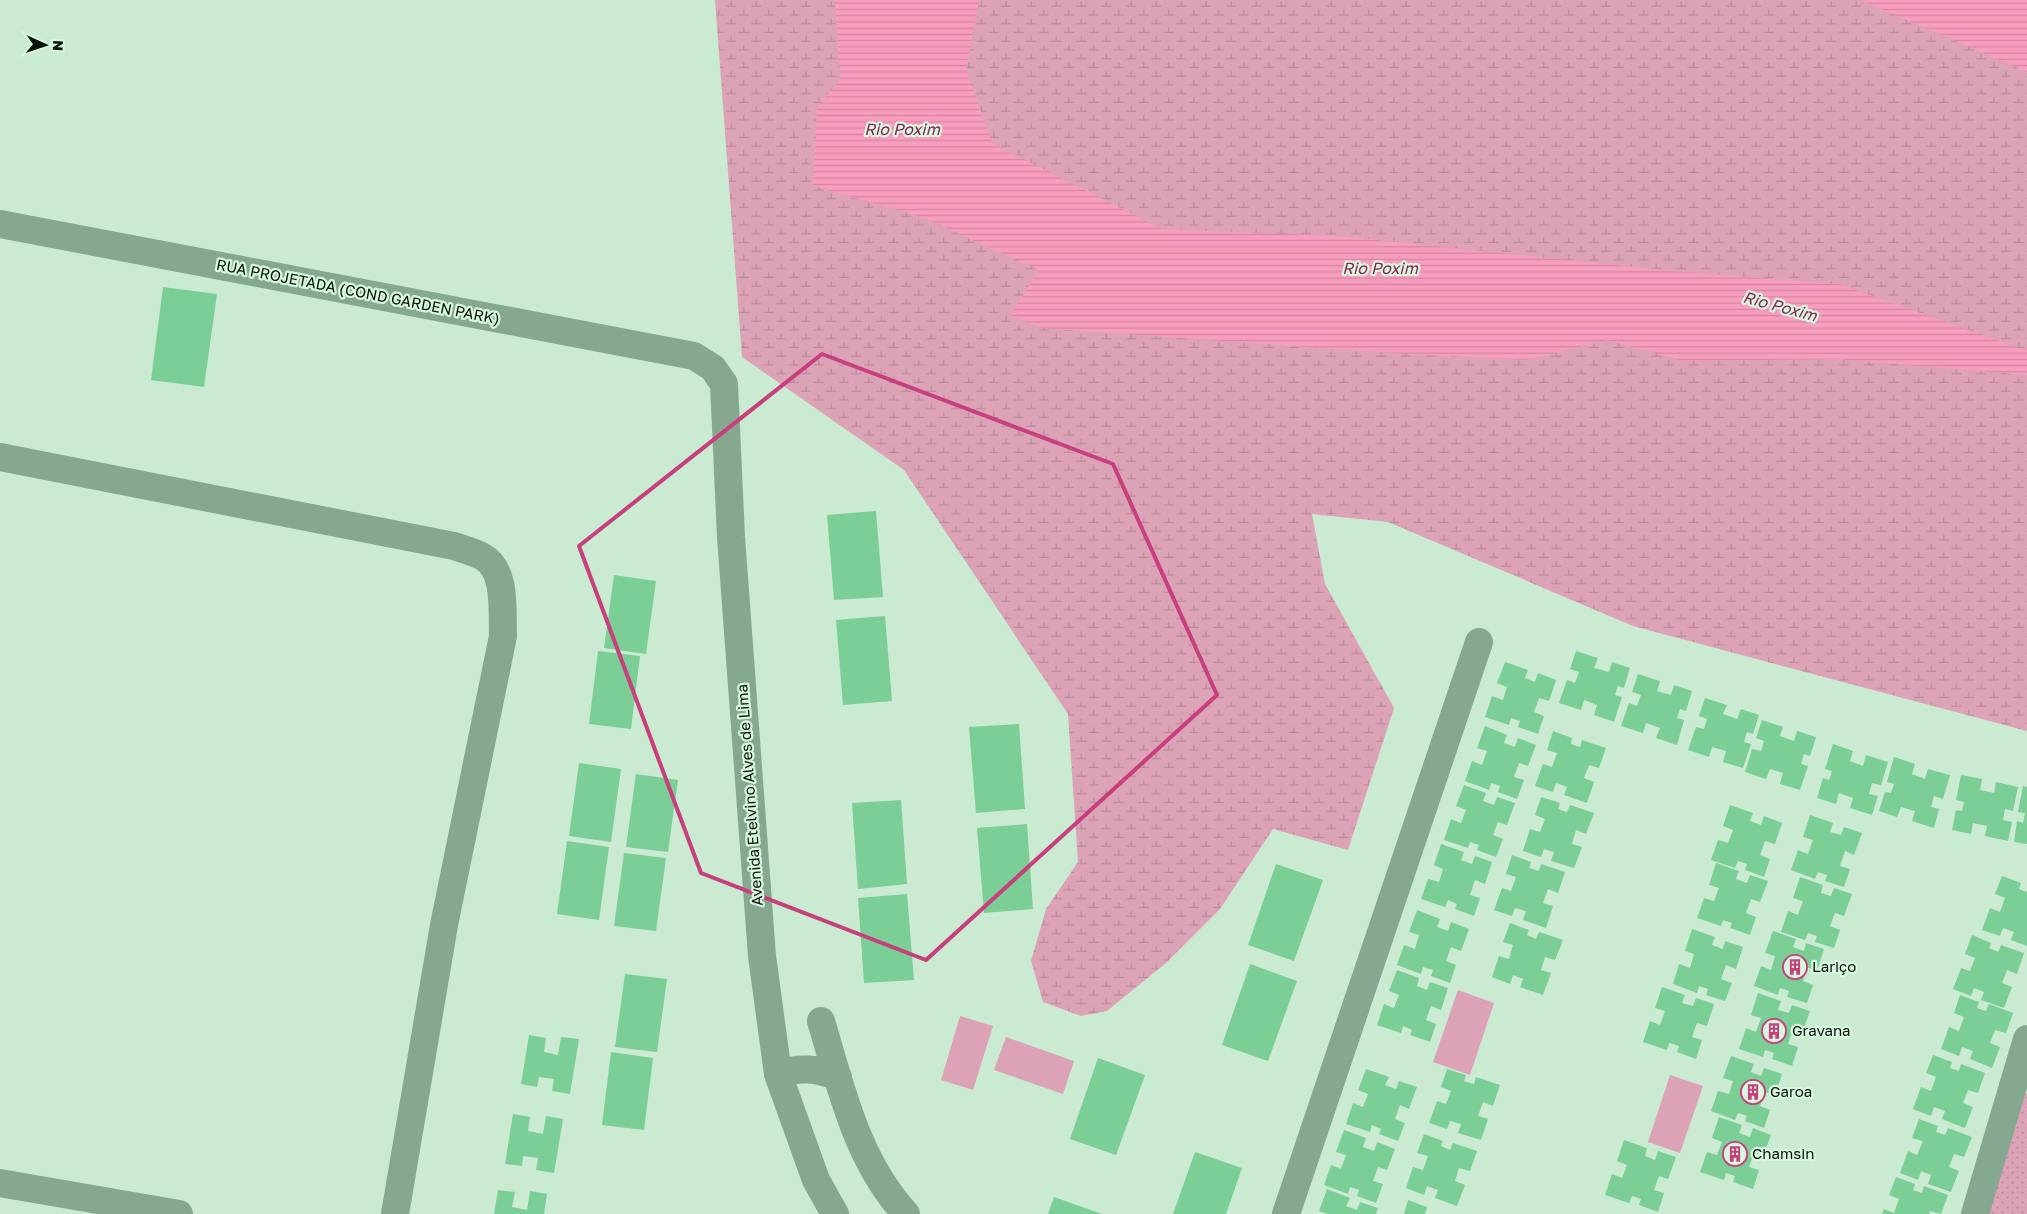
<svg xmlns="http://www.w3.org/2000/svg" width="2027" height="1214" font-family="'Golos Text',sans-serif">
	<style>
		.grass { fill: url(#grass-dots) }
		.wetland { fill: url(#wetland-marsh) }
		.pitch { fill: #dca3b7 }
		.water { fill: url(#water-rules) }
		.building { fill: #7bce95 }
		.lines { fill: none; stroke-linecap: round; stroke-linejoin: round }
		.minor { stroke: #87a890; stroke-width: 28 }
		.marked { fill: none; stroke: #c73f7d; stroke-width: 4; stroke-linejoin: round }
		.labels { text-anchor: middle; stroke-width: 4.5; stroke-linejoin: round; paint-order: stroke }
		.street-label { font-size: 15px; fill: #08120b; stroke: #d7f7df }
		.poi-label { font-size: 15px; fill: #08120b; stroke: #d7f7df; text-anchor: start }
		.water-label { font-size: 16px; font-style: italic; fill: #8a2354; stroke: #d7f7df }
	</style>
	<defs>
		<pattern id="grass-dots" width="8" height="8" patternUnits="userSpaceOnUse" patternTransform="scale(1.25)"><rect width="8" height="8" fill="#dca3b7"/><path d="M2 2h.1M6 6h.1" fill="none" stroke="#bb8b9c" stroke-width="1.8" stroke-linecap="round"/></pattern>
		<pattern id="wetland-marsh" width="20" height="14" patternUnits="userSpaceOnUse" patternTransform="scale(1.25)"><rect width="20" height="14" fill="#dca3b7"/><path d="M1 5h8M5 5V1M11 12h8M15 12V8" fill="none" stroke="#bb8b9c"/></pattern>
		<pattern id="water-rules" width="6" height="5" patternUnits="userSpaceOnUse" patternTransform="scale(1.25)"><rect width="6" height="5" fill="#f89dbf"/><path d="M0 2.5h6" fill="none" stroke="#d386a3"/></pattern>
	</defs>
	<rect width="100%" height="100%" fill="#caead2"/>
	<!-- grass -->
	<path class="grass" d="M2025,1093L2027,1094V1214H1987Z"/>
	<!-- wetland -->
	<path class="wetland" d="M715,0H2027V731L1633,626L1388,522L1312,514L1325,584L1394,708L1348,850L1273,829L1220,909L1166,963L1107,1011L1081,1016L1043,1002L1031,961L1046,909L1078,862L1068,714L904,470L742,357Z"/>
	<!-- pitch -->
	<path class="pitch" d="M1458,990L1494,1003L1470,1075L1433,1062Z
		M960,1016L993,1026L973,1090L941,1080Z
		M1006,1037L1074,1061L1063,1094L994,1070Z
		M1670,1075L1703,1086L1680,1153L1648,1142Z"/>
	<!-- water -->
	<path class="water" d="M835,0H979L966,70L992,143L1162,229L1349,237L1660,270L1839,284L2027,351V375L1837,359L1683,361L1607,340L1526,360L1390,353L1042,328L1010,315L1039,270L922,217L813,186L817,107L840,80Z
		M1861,0H2027V72Z"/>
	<!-- building -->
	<path class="building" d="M163,287L217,294L204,387L151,380Z
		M876,511L883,597L834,600L827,515Z
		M614,575L656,581L646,654L604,648Z
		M885,616L892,701L843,705L836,620Z
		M598,651L640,656L631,729L589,724Z
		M1576,651L1598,658L1594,668L1609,672L1612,662L1630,668L1624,688L1618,686L1615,695L1622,697L1614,722L1594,715L1597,705L1584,700L1581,710L1559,703L1567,680L1575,683L1579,672L1570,669Z
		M1505,662L1528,670L1525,678L1535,682L1538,673L1556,680L1549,701L1539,698L1534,712L1544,716L1538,734L1518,727L1520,721L1511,718L1509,725L1485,717L1492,696L1503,700L1507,687L1497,683Z
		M1638,674L1660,681L1657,691L1671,695L1674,685L1692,691L1686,711L1680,709L1677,718L1684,720L1677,745L1656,738L1660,728L1646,723L1643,733L1621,726L1629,703L1637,706L1641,695L1632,692Z
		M1705,698L1727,705L1723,714L1737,719L1741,709L1759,715L1753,734L1747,732L1744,742L1751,744L1743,768L1723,762L1726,751L1712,747L1709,757L1688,750L1696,727L1704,729L1707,719L1699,716Z
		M1762,720L1783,727L1780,736L1794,741L1797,731L1816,737L1810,756L1804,754L1801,764L1808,766L1800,790L1780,784L1783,773L1770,769L1766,779L1745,772L1752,749L1761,751L1764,741L1756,738Z
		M1019,724L1025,809L976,813L969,727Z
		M1485,726L1507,735L1504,743L1515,747L1518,738L1536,745L1528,766L1519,763L1514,777L1524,780L1517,799L1498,792L1500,786L1491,783L1489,790L1465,781L1472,761L1482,765L1487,751L1477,748Z
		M1553,731L1572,738L1571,744L1580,747L1582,740L1606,748L1599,768L1589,765L1584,778L1594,782L1587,803L1564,795L1567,787L1556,783L1553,792L1535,786L1543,764L1552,767L1557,753L1547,750Z
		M1833,744L1853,751L1850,761L1863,766L1866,755L1888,762L1881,785L1872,783L1869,794L1878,796L1872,815L1850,808L1853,798L1839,793L1836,804L1817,798L1823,778L1829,780L1832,771L1825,769Z
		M1894,757L1915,764L1912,774L1925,779L1928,769L1950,775L1943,799L1934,796L1931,807L1939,809L1934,828L1912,821L1915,811L1901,807L1897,817L1879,811L1885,792L1891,793L1894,784L1887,782Z
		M579,763L621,769L611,842L569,836Z
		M636,774L678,780L668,852L626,847Z
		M1961,775L1982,779L1980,790L1994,793L1996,782L2018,787L2013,811L2005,809L2003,820L2012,822L2008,841L1985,836L1987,826L1973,823L1971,834L1952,830L1956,810L1962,811L1964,802L1956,800Z
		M1464,785L1486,793L1483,801L1494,805L1497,797L1515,803L1507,825L1498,822L1493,835L1503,839L1496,857L1477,850L1479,845L1470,842L1468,848L1444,840L1451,819L1461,823L1466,810L1456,806Z
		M2023,786L2027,787V844L2014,842L2017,821L2023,823L2025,813L2018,812Z
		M1541,797L1560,803L1558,809L1567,812L1570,805L1594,813L1586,834L1576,830L1572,844L1582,847L1574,868L1551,861L1554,852L1544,849L1541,857L1523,851L1530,829L1540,832L1545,819L1535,815Z
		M901,800L907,884L858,889L852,803Z
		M1730,805L1753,813L1750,821L1761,825L1764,816L1782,823L1775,844L1765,841L1760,855L1770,859L1764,877L1745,870L1747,864L1738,861L1735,868L1711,860L1718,840L1728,843L1733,830L1723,826Z
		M1810,815L1833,823L1830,832L1841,835L1844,827L1862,833L1854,855L1845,851L1840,866L1850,869L1844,887L1825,881L1827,875L1818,872L1815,879L1791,870L1798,850L1808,854L1813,840L1803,837Z
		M1027,824L1033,909L984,913L977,828Z
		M567,841L609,847L599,920L557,914Z
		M1441,844L1464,852L1461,860L1472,864L1475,856L1492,862L1485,884L1475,880L1470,895L1480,898L1474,916L1455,909L1457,904L1448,900L1445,907L1421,899L1428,879L1439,882L1443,869L1434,865Z
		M624,853L666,858L656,931L614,926Z
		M1512,855L1531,862L1529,868L1539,871L1541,864L1565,872L1558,893L1548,889L1543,903L1553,906L1546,928L1523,920L1526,911L1515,908L1512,916L1494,910L1502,888L1511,891L1516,877L1506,874Z
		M1716,863L1739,871L1736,879L1747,883L1750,875L1768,881L1760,902L1751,899L1746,913L1756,917L1750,935L1730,928L1732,923L1723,920L1721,926L1697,918L1704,898L1714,901L1719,888L1709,885Z
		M1276,864L1323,880L1294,961L1248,945Z
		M2002,876L2021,883L2019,889L2027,892V946L2011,940L2014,932L2003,928L2000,936L1982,930L1990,908L2000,912L2005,898L1995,894Z
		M1800,877L1823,885L1821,893L1831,896L1834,888L1852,894L1844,916L1835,913L1830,926L1840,930L1834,948L1815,942L1817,936L1808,933L1805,940L1781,932L1788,911L1798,915L1803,901L1793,898Z
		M907,894L914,980L864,983L858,898Z
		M1417,910L1440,919L1437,927L1448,931L1451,922L1469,929L1461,951L1451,947L1446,961L1456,965L1450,983L1431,976L1433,970L1423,967L1421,974L1397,965L1404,945L1415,949L1419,935L1409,932Z
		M1510,923L1529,930L1527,935L1536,939L1539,932L1563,940L1555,960L1545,957L1541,970L1551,973L1543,995L1520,987L1523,979L1513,975L1510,984L1492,977L1499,956L1509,959L1513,945L1503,942Z
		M1692,929L1715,937L1712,945L1723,949L1725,941L1743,947L1736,969L1726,965L1721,979L1732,983L1725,1001L1706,995L1708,989L1699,986L1697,993L1673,984L1679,964L1690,968L1694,954L1685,951Z
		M1773,931L1796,939L1793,947L1804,951L1806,943L1824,949L1817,971L1807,967L1803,981L1813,985L1807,1003L1787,997L1789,991L1780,988L1778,995L1754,986L1761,966L1771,970L1775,956L1765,953Z
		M1972,935L1991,943L1989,948L1998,952L2001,945L2024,953L2017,974L2007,970L2002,983L2012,987L2004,1008L1981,1000L1984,992L1974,988L1971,996L1953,989L1961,968L1970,971L1975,958L1965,954Z
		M1250,964L1297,981L1268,1061L1222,1045Z
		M1397,970L1419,978L1417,986L1427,990L1430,982L1448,988L1441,1010L1431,1006L1426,1020L1436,1024L1430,1042L1410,1035L1412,1030L1403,1026L1401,1033L1377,1025L1384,1004L1394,1008L1399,995L1389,991Z
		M625,974L667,979L657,1052L615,1047Z
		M1662,987L1685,995L1682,1003L1693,1006L1696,998L1714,1004L1707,1026L1697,1023L1692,1037L1702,1040L1696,1059L1677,1052L1679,1046L1669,1043L1667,1050L1643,1042L1650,1021L1660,1025L1665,1011L1655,1008Z
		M1758,993L1781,1001L1778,1010L1789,1013L1792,1005L1810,1011L1802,1033L1793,1029L1788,1044L1798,1047L1792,1066L1772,1059L1774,1053L1765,1050L1763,1057L1739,1049L1746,1028L1756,1032L1761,1018L1751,1015Z
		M1960,995L1979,1002L1977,1008L1986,1011L1989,1004L2013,1013L2006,1033L1995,1030L1990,1043L2000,1047L1992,1068L1970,1059L1973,1051L1962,1047L1959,1056L1941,1049L1949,1027L1959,1031L1964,1017L1954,1013Z
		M529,1035L546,1038L544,1052L558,1055L561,1037L579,1039L570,1094L552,1091L554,1079L539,1077L537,1087L521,1084Z
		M611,1052L653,1058L644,1130L602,1125Z
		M1933,1055L1952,1062L1950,1068L1959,1071L1961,1064L1985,1073L1978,1093L1968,1090L1963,1103L1973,1107L1965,1128L1942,1119L1945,1111L1934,1107L1931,1116L1913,1109L1921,1087L1931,1091L1936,1077L1926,1073Z
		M1731,1056L1754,1064L1751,1072L1761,1076L1764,1068L1782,1074L1775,1096L1765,1092L1760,1106L1770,1110L1764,1128L1745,1121L1747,1116L1738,1113L1735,1120L1711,1111L1718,1091L1729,1094L1733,1081L1723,1078Z
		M1098,1058L1145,1075L1116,1155L1070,1139Z
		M1366,1069L1389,1077L1385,1085L1396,1089L1399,1081L1417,1087L1409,1109L1400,1105L1395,1119L1405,1123L1398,1141L1379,1134L1381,1129L1372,1125L1370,1132L1346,1124L1353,1103L1363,1107L1368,1094L1358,1090Z
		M1447,1069L1466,1075L1464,1081L1474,1084L1476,1077L1500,1085L1493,1106L1483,1102L1478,1116L1488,1119L1481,1140L1458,1133L1461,1124L1450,1121L1447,1129L1429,1123L1437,1101L1446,1104L1451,1091L1441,1087Z
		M513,1114L530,1117L528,1131L543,1134L546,1116L563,1119L554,1173L536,1170L538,1158L523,1156L522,1166L505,1164Z
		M1719,1117L1742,1125L1739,1133L1750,1137L1753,1128L1771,1135L1763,1156L1754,1153L1749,1167L1759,1170L1753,1189L1733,1182L1735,1176L1726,1173L1724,1180L1700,1172L1707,1152L1717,1155L1722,1142L1712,1138Z
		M1919,1119L1938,1126L1936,1132L1945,1135L1948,1128L1972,1137L1964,1157L1954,1154L1949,1167L1959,1171L1951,1192L1928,1184L1931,1175L1921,1171L1918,1180L1900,1173L1908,1151L1917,1155L1923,1141L1912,1138Z
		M1344,1130L1366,1138L1363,1147L1374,1151L1377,1142L1395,1149L1387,1170L1378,1167L1373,1181L1383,1184L1376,1203L1357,1196L1359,1190L1350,1187L1348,1194L1324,1185L1331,1165L1341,1169L1346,1155L1336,1152Z
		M1424,1134L1443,1141L1441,1146L1450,1150L1453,1143L1477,1151L1470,1171L1459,1168L1455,1181L1465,1185L1457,1206L1435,1198L1438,1190L1427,1186L1424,1195L1406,1188L1413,1167L1423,1170L1428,1156L1417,1153Z
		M1624,1140L1647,1148L1645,1156L1655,1160L1658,1151L1676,1157L1668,1179L1659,1176L1654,1190L1664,1193L1658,1212L1639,1205L1641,1199L1632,1196L1629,1203L1605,1195L1612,1174L1622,1178L1627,1165L1617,1161Z
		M1195,1152L1242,1168L1226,1214H1173Z
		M1896,1177L1915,1184L1913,1190L1922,1193L1924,1186L1948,1195L1941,1214L1930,1211L1929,1214H1882L1884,1209L1894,1213L1899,1199L1889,1195Z
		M1327,1189L1350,1198L1346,1206L1357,1210L1360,1202L1378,1208L1376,1214H1328L1319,1211Z
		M498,1190L515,1192L512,1207L527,1210L530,1191L547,1194L544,1214H494Z
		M1054,1197L1102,1214H1048Z
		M1408,1200L1427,1207L1425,1214H1404Z"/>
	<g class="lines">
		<!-- minor -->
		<path class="minor" d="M0,224L694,356L713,368L724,384L731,537L762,956L778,1074L816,1180L835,1214
			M0,457L454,546C463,549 475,552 483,557C507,570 502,613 503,636L444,925L395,1214
			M821,1021C841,1088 857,1161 906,1214
			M778,1074C800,1067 816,1068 838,1077
			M0,1183L179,1214
			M1286,1214L1479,642
			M1975,1214L2027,1039"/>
	</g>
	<!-- marked area -->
	<path class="marked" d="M822,354L1113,464L1217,695L926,960L701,873L579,546Z"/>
	<!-- icons -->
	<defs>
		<symbol id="building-ring" viewBox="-11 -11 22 22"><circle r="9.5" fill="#d7f7df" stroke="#c73f7d" stroke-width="1.5"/><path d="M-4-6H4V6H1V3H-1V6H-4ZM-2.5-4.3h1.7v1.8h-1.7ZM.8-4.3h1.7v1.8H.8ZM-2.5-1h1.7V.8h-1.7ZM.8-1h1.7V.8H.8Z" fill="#c73f7d"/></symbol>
	</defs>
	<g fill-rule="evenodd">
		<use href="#building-ring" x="1781" y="953" width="28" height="28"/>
		<use href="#building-ring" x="1760" y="1017" width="28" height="28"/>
		<use href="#building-ring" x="1739" y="1078" width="28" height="28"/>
		<use href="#building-ring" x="1721" y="1140" width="28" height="28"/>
	</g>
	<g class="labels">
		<!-- street labels -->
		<g class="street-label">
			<text transform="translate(358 292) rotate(11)" y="5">RUA PROJETADA (COND GARDEN PARK)</text>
			<text transform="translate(750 795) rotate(-94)" y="5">Avenida Etelvino Alves de Lima</text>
		</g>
		<!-- poi labels -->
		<g class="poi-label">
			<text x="1812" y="972">Lariço</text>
			<text x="1792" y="1036">Gravana</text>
			<text x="1770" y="1097">Garoa</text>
			<text x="1752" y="1159">Chamsin</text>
		</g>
		<!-- water labels -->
		<g class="water-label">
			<text x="902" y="135">Rio Poxim</text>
			<text x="1380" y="274">Rio Poxim</text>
			<text transform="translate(1780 306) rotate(15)" y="6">Rio Poxim</text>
		</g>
	</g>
	<!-- north arrow -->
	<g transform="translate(45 45) rotate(93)" stroke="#d7f7df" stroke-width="4" paint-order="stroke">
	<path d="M0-4L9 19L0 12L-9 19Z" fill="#08120b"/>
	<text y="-8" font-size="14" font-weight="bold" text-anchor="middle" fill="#08120b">N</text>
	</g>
</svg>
